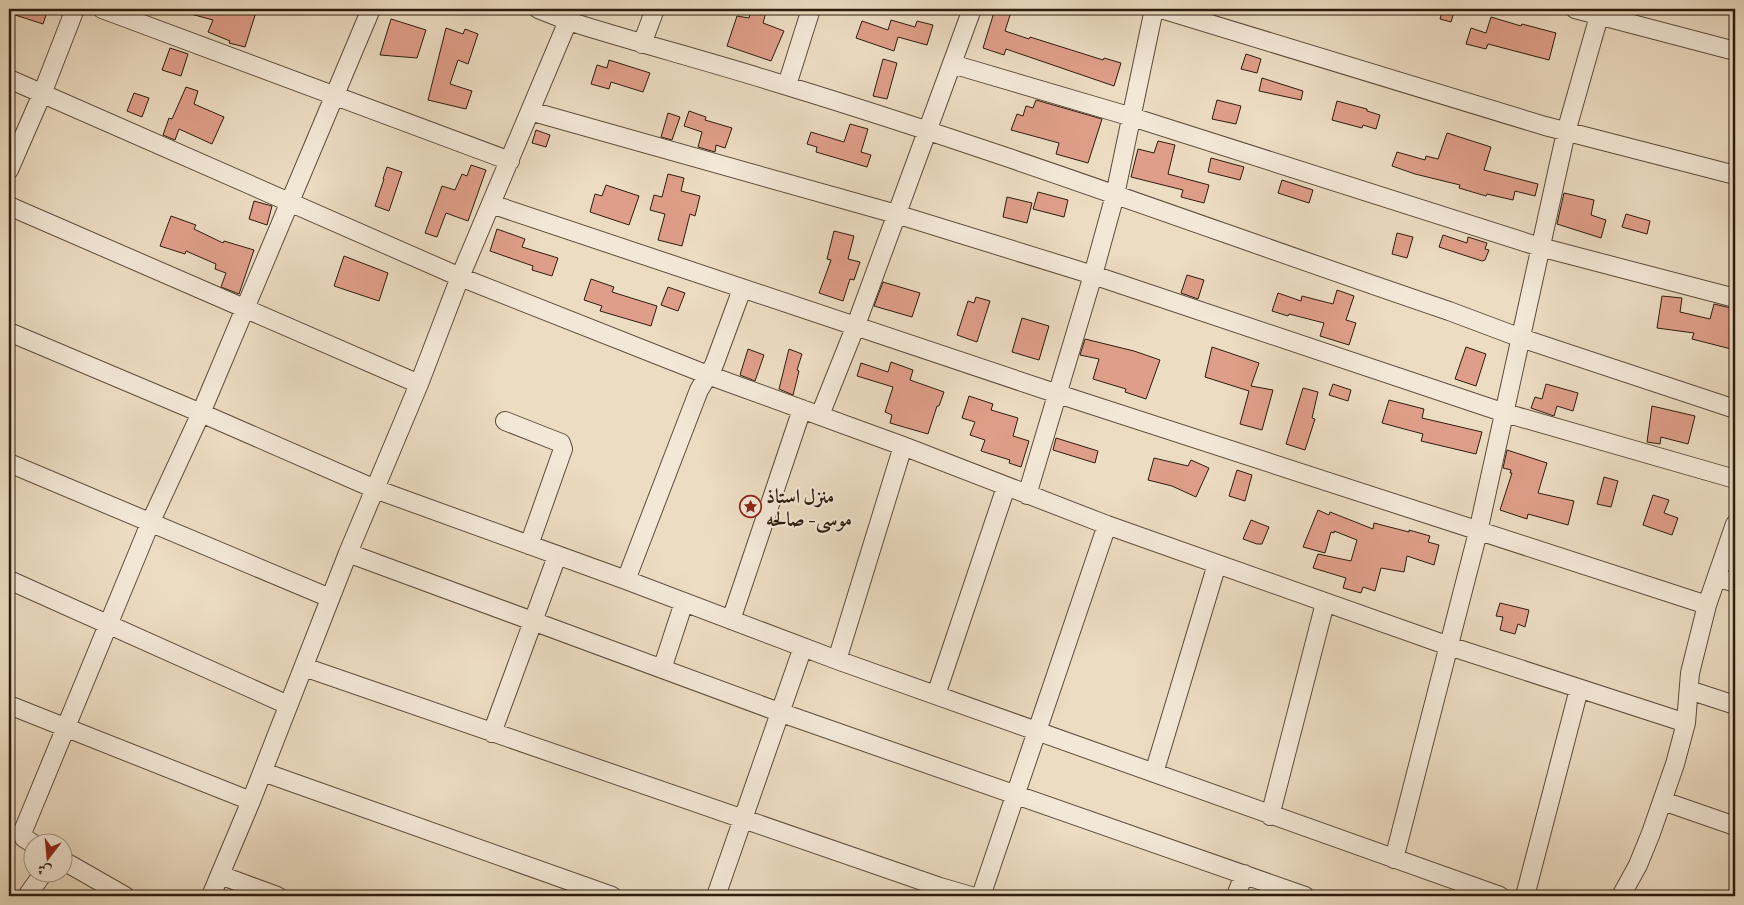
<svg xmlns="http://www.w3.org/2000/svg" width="1744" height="905" font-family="'Libre Bodoni',Amiri,serif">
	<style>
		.building { fill: #df9e89; stroke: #2d1c0d }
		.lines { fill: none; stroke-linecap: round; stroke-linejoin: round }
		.minor-casing { stroke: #5d4c3a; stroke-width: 20 }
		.minor { stroke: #f3e8d7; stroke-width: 18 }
		.labels { text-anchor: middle; stroke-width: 4; stroke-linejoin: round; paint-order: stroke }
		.poi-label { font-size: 20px; font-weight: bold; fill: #2d1c0d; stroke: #f3e8d7; text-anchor: start }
	</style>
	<rect width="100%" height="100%" fill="#ecdcc2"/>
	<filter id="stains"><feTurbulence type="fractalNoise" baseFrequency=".004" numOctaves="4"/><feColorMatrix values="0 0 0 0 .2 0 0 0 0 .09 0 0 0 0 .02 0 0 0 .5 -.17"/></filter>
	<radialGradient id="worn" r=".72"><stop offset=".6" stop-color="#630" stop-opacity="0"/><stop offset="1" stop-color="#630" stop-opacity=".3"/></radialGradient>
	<!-- building -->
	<path class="building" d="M9,9H48L43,24L9,13Z
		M188,9H257L245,47L229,43L230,41L208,32L213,20L187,13Z
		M751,9L766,12L763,23L784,31L771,61L727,46L737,16L749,18Z
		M995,9H1012L1005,31L1029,39L1030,37L1103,60L1104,58L1121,63L1114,86L1006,49L1004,55L983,48Z
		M1443,9H1455L1451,22L1440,19Z
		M1491,17L1521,26L1522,24L1556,33L1549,60L1488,44L1486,49L1466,44L1471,28L1486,33Z
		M391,19L426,30L417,58L380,55Z
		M891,20L915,27L917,21L933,25L927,45L898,37L894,51L856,38L862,21L888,30Z
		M446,28L463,34L465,29L478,34L468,64L458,60L450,84L472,91L466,109L428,100Z
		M170,48L188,54L181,76L162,70Z
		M1246,54L1261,59L1257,73L1241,69Z
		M883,59L897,63L887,99L873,96Z
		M609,60L650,73L643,92L611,82L609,89L591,84L597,65L607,68Z
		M1262,78L1303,91L1301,100L1259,91Z
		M186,87L198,91L194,104L224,117L212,144L179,129L175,140L163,135L169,118L172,119Z
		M134,93L149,98L142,117L127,111Z
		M1036,100L1102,119L1088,163L1056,154L1059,143L1011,130L1017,114L1023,116L1026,106L1033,108Z
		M1217,100L1241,106L1236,124L1212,119Z
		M1337,101L1367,109V111L1380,115L1376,129L1363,125L1362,128L1332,120Z
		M689,111L706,117L705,120L732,128L725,148L716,145L715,152L698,147L702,132L684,126Z
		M668,113L680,117L672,140L661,137Z
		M850,124L868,129L861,152L871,155L867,167L816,152L817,147L807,144L811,132L844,142Z
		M536,130L550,135L546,147L532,143Z
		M1447,133L1491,147L1484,170L1538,184L1535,196L1515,191L1513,200L1487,194L1486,196L1459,188L1460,185L1415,174L1392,166L1397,152L1425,160L1426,156L1438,159Z
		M1158,141L1175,145L1168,174L1209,185L1204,203L1181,197L1183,190L1131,177L1138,149L1154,153Z
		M1211,158L1244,167L1240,180L1208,172Z
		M471,165L486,170L468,221L446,213L437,237L425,233L442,186L455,190L462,174L467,176Z
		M387,167L402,172L389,211L375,206L384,179H383Z
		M668,174L684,178L681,191L700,196L695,216L690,214L682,246L658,240L665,214L650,210L654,195L662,197Z
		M1282,180L1313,190L1309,203L1278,193Z
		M606,185L639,196L629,225L590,212L595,194L602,196Z
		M1038,192L1068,200L1064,217L1033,209Z
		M1564,193L1594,200L1591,215L1606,220L1601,238L1557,224Z
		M1007,197L1032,203L1027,223L1003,217Z
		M254,201L272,206L267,225L249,219Z
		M1626,214L1650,221L1647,234L1622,227Z
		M171,216L196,225L194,229L223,243L224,241L254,250L239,294L221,287L226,273L215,269L216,264L186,251L185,254L160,246Z
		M497,229L525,239L522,247L558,258L552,276L532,270L533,266L490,251Z
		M834,231L854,236L848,259L860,262L854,280L850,279L843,301L819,293L831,260L827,259Z
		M1397,233L1413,237L1407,258L1392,254Z
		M1443,235L1467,243L1468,237L1487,243L1485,249L1489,250L1485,260L1482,261L1439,247Z
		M344,256L388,273L379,301L334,286Z
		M1187,275L1204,280L1198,299L1181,293Z
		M591,279L614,287L612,292L657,306L651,326L600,311L602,306L584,300Z
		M883,282L920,293L912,317L874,306Z
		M668,287L685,293L678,311L661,305Z
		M1337,290L1354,296L1346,320L1356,323L1349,345L1320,336L1324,323L1289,314L1288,316L1272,311L1278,293L1301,301L1302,296L1333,304Z
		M1662,296L1682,298L1680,312L1710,319L1714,304L1735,309V350L1692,339L1694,333L1657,328Z
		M976,297L990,301L977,342L957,335L968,301L974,303Z
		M1022,318L1049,326L1039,360L1012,352Z
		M1085,339L1134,351L1160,360L1146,399L1125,392L1126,389L1093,379L1099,359L1080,355Z
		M1212,347L1259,363L1251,386L1273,390L1262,430L1240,424L1249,391L1205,377Z
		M1466,347L1486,354L1476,386L1455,379Z
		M748,349L764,355L755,381L740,375Z
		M789,349L802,354L797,370L799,371L793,395L779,389Z
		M891,362L913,370L910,380L944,392L939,406H937L928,434L890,423L892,415L885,412L893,387L857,376L861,363L888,372Z
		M1333,384L1351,390L1348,401L1329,395Z
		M1546,384L1578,393L1573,411L1557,406L1554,416L1531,408L1535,397L1542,399Z
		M1303,388L1318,392L1312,418L1315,419L1305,450L1286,444Z
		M969,396L993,404L991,410L1018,418L1013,436L1029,441L1021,467L1009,463L1010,460L981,451L985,440L970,435L975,422L962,418Z
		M1389,400L1424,409L1422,418L1482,432L1476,454L1421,441L1423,434L1382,423Z
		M1652,406L1695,416L1688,444L1661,437L1660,444L1647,442Z
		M1056,438L1098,451L1095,463L1053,450Z
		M1507,450L1547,463L1538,493L1574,501L1568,525L1528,514L1527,519L1500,510L1512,473H1510L1511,470L1503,468Z
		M1154,458L1188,466L1191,460L1209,468L1196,497L1172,486L1148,480Z
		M1237,470L1252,475L1245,501L1229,496Z
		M1604,477L1618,481L1611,507L1597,504Z
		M1653,495L1669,500L1664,513L1678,518L1672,535L1643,525Z
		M1318,510L1329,515L1330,512L1373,529L1374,523L1409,532V530L1430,536L1428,542L1439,545L1434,565L1407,556L1404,572L1381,568L1375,591L1363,587L1361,593L1343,588L1346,578L1313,568L1318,554L1351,561L1357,540L1334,531V533L1331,532L1325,553L1303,547Z
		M1251,520L1269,527L1262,544H1257L1243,539Z
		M1500,603L1529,610L1525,627L1518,624L1515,634L1500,630L1503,617L1496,616Z"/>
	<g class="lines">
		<defs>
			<path id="minor" d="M102,9L510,161
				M538,9L568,21
				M1161,9L1545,126L1735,175
				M1575,9L1735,51
				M642,44L655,9
				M952,64L1132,117L1540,247L1735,298
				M9,79L460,277L708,375L903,446L1107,525L1449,646L1686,723
				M787,85L811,9
				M530,111L896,214L1093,275L1505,413L1735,479
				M9,170L42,94L75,9
				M491,204L1058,394L1707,605
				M9,206L419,384
				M9,332L201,413L375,489L626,580L837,660L1500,896
				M820,415L856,325L972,9
				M505,421L561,443L563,449L529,545
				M9,463L330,598
				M1027,495L1093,275L1115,195L1154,9
				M348,553L779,712L1305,896
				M1718,577L1735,583
				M9,580L288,705
				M626,580L699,390L714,365L742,289
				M731,620L802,409
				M837,660L903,446
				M304,667L940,887L971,896
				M662,669L684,602
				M1689,690L1735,705
				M936,695L1006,487
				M9,705L251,801L348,553L419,384L460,277L568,21C641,44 715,63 787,86C1010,154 1228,236 1449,311L1521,338L1735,409
				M492,733L557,556
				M263,772L612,896
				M1154,773L1217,564
				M1663,801L1735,826
				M1270,816L1325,603
				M32,843L24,838L23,831L151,521L201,413L371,9
				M1394,859L1478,532L1566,132L1601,9
				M62,860L125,896
				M220,875L277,896
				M27,896L44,872
				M211,896L251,801
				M716,896L803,647
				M981,896L1107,525
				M1236,896L1244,874
				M1525,896L1579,689
				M1621,896L1638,865L1651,833L1675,764L1686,723L1690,673L1707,605L1735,524"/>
		</defs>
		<!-- minor casing -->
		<use href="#minor" class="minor-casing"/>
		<!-- minor -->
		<use href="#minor" class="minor"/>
	</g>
	<!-- icons -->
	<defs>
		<symbol id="sight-ring" viewBox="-11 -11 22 22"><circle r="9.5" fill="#f3e8d7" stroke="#8f2418" stroke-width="1.5"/><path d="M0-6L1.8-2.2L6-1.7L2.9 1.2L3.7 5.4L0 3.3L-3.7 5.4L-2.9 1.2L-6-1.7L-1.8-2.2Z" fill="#8f2418"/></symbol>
	</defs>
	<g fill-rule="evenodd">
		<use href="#sight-ring" x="738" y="494" width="25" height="25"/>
	</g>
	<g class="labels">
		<!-- poi labels -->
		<g class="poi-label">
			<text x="766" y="503">منزل استاذ<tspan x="766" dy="23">موسى- صالحه</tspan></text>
		</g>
	</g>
	<!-- margin -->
	<rect width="1744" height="905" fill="none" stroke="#ecdcc2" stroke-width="30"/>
	<rect x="10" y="10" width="1724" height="885" fill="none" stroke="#2d1c0d" stroke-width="2.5"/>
	<rect x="15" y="15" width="1714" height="875" fill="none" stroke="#2d1c0d"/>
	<!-- north arrow -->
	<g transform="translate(48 858) rotate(196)"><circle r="24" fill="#f3e8d7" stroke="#a49686"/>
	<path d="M0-4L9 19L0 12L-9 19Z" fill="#8f2418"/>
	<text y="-8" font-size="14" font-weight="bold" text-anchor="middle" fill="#2d1c0d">ش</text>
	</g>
	<rect width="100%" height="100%" filter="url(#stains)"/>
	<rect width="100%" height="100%" fill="url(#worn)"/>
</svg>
